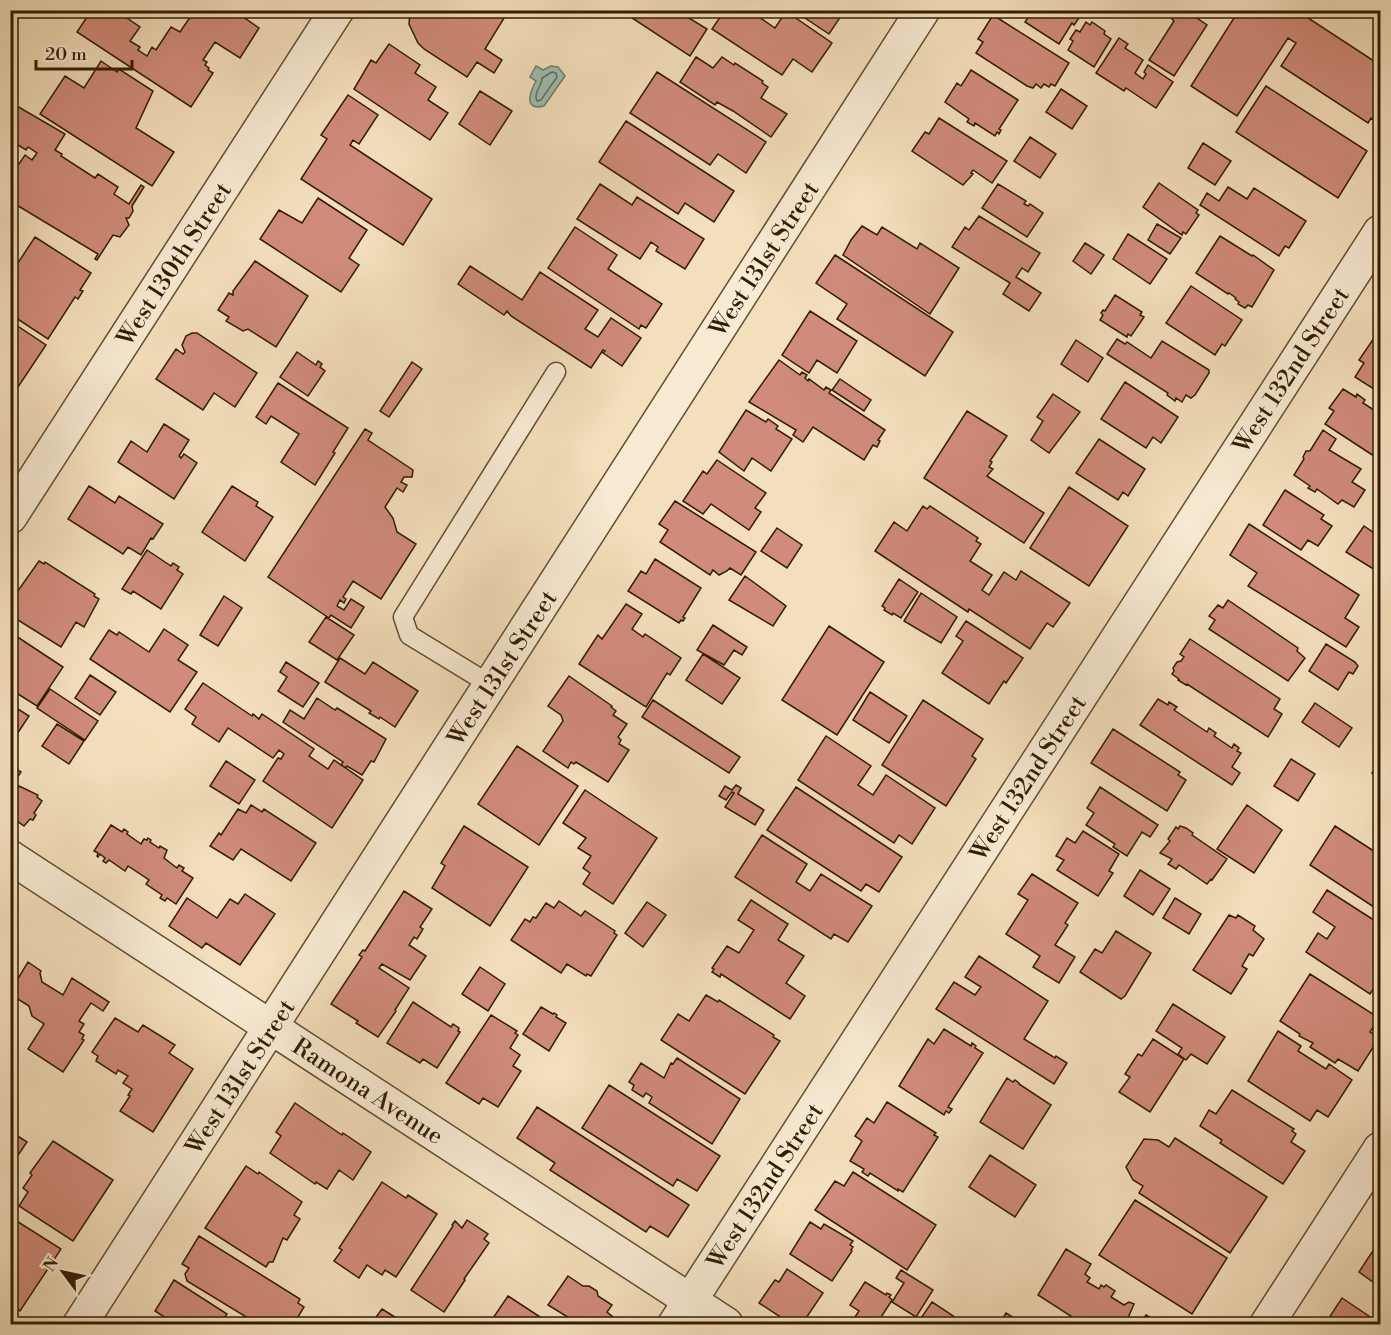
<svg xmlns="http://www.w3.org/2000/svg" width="1391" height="1335" font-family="'Libre Bodoni',serif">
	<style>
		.water { fill: #9cbdb1; stroke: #717d6b; stroke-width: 1.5 }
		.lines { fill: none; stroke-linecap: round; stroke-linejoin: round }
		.shore { stroke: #666d5a; stroke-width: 1.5 }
		.building { fill: #d08b7a; stroke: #311d03; stroke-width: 1.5 }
		.service-casing { stroke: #624e31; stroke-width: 21 }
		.minor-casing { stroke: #624e31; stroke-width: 36 }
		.service { stroke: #f8ead3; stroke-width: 18 }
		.minor { stroke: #f8ead3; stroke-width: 33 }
		.labels { text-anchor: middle; stroke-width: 4.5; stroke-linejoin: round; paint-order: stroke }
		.street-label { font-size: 24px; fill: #311d03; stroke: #f8ead3 }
	</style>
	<rect width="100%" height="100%" fill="#f4dfbc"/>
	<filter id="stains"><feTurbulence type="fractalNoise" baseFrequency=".00333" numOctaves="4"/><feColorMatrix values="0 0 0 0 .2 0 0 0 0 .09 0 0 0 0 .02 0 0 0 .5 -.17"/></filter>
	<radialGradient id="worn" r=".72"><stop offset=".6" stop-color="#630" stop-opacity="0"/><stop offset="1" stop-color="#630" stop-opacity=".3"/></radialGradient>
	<!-- water -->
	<path class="water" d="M536,66L543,70L551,66L558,67L565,76L544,106C523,111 530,92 536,81L530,77Z"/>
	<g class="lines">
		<!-- shore -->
		<path class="shore" d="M552,72L556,73L557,77L541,100L537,101C533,93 542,86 542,78Z"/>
	</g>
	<!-- building -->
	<path class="building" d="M88,10H115L140,27L130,41L140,47L138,50L147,56L152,47L156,50L171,27L180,32L195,10H233L259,28L240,58L215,42L203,60L207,62L205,65L209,68L208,70L213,73L191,107L77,32L89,14L87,13Z
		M410,10H509L485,49L502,60L494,73L477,62L467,77L424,49L418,43L409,24Z
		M633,10H676L707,29L690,56L629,16Z
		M725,10H760L756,15L775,28L783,16L777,12L784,10L832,43L812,72L793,59L782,75L712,29Z
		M793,10H838L837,13L841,16L829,34Z
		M1029,10H1079L1076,16L1079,18L1074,25L1072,23L1059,44L1025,22L1032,12Z
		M1177,10H1185L1207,25L1174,76L1149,60L1174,21L1172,19Z
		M1239,10H1296L1380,65V124L1371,118L1368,123L1281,66L1296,43L1288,38L1237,116L1191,86Z
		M993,15L1069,63L1055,86L1051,84L1049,87L1044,84L1041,88L1036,84L1033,88L1027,86L976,53L983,42L978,39Z
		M1086,22L1090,25L1092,22L1105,31L1104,34L1111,39L1094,67L1068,50L1073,41L1070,39L1076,30L1080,32Z
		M1119,38L1128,44L1125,48L1143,60L1135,73L1143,79L1146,74L1144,72L1148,65L1173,82L1156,108L1126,88L1124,91L1096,73Z
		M389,44L420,65L415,73L436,87L428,100L448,113L430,140L354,89L371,60L376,63Z
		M696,57L713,68L722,57L734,65L735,63L763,81L762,83L768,87L761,98L787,114L771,137L733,111L717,102L715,105L680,82Z
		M101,61L117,72L119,69L153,91L136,128L174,152L152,186L40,114L65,76L84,88Z
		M971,70L1018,100L999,129L1001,130L999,134L997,132L995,136L975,123L974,126L967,122L969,119L945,102L957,83L961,86Z
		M657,72L766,142L746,173L718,154L710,165L630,113Z
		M1266,86L1367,151L1338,198L1236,132Z
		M1061,89L1087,106L1072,129L1046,112Z
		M480,91L512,111L490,145L459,124Z
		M348,95L378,115L359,144L353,140L350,145L432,199L403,245L301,179L327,139L321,135Z
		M10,102L65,134L55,150L62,154L61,156L95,178L98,174L118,187L114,194L129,204L141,185L144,187L132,206L133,211L129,218H126L129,225L120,237L113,235L97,260L95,259L98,254L10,201V158L19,164L25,155L32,160L37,153L28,147L26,150L10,140Z
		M939,118L1007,161L992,183L973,170L971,173L973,174L963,185L912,151L925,132L929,134Z
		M626,121L734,191L714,222L685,203L678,214L599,162Z
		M1030,137L1056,154L1040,178L1014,161Z
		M1203,143L1231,161L1215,185L1188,168Z
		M1159,183L1198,210L1196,213L1199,215L1186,234L1183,232L1182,235L1143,207Z
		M600,184L632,205L637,197L704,239L685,269L656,251L658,247L651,242L640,259L577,219Z
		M998,184L1026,201L1024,204L1028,206L1030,204L1043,213L1027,237L982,208Z
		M1228,187L1247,199L1254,188L1306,221L1289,248L1285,246L1279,256L1200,205L1207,193L1219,201Z
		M318,198L367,230L349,258L359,265L341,292L260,239L279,210L302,223Z
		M979,216L1040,253L1028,272L1022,268L1016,277L1041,293L1029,311L1003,294L1010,283L952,247L965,227L969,230Z
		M1157,224L1181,238L1170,254L1148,240Z
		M862,226L877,235L882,227L917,249L920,243L959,268L930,314L843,255L851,240Z
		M575,227L617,255L608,269L662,304L646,328L641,325L639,329L548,268Z
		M1128,234L1167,259L1150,284L1113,259Z
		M1220,236L1252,256L1253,255L1274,270L1252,307L1248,305L1245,308L1238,304L1239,302L1235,299L1236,298L1229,293L1228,294L1196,273Z
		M35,237L91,273L80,290L83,291L78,299L75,297L48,339L10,314V275Z
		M1085,243L1104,255L1091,274L1073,261Z
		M835,255L953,332L925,376L837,319L847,304L816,283Z
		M255,261L308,296L276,347L248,329L243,331L226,321L229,317L218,310L229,293L233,295V291Z
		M470,266L522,300L540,272L598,310L585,329L598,337L611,318L641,338L622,366L603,353L605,351L603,350L591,368L511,316L507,311L504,315L458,284Z
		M1191,286L1242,320L1225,346L1222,344L1215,355L1166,323Z
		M1115,295L1142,312L1140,315L1144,317L1131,336L1128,334L1127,337L1100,320L1103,315L1101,313L1103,310L1105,311Z
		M810,311L857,341L837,373L817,360L809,373L782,355Z
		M10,321L46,345L16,390L10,387Z
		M192,333H197L257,373L235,407L214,393L203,410L156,379L176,349L183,354L185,352L182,345L186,336Z
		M1374,338L1380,342V393L1355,377L1364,363L1359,360Z
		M1117,339L1125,344L1127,342L1151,358L1162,341L1209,370V373L1195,395L1191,398L1186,395L1182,402L1176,398L1175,401L1167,395L1168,393L1107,354Z
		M1076,340L1103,358L1088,382L1061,364Z
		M297,352L316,365L318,361L322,364L320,367L325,371L308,396L280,377Z
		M779,360L800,375L802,372L807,375L805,378L808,381L809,379L824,390L826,387L831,390L829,393L885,430L878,440L880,441L877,447L873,445L864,460L813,427L803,442L793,435L796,430L749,402Z
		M412,362L422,369L389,417L380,411Z
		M840,379L871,400L864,411L832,390Z
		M1125,382L1178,417L1161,443L1153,437L1146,448L1101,419Z
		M278,383L348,428L333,452L335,453L315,485L281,462L299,434L271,416L266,424L256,417Z
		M1343,389L1356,397L1357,394L1365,400L1363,403L1380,414V460L1325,424L1334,411L1329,408Z
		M1053,394L1080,412L1049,453L1031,440L1043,421L1037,417Z
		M746,410L766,422L768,419L778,426L776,429L792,439L771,471L752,458L744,471L719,452Z
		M967,411L1007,436L990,461L992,462L989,467L993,469L987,476L1044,513L1024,543L924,478Z
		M164,424L189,440L179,456L181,458L184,454L197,463L174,499L118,462L131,441L147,452Z
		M365,429L372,433L368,440L413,470L412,477H404L401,482L407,485L403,492L397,488L385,507L393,518L397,532L416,544L381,599L353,581L343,597L346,599L344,603L340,600L337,606L344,610L351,599L364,607L351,628L331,615L329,618L268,577Z
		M1323,430L1336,439L1329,450L1361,469L1352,482L1365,490L1354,507L1342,500L1338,504L1317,489L1315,492L1308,488L1310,486L1294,475L1304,459L1303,457L1306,451H1310Z
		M1099,439L1145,469L1128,496L1123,492L1118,500L1076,473Z
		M717,460L766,493L755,508L761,512L749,530L711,504L703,514L683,501L703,471L707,474Z
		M89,486L115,503L119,496L163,524L153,539L151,538L141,555L128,547L123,554L68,519Z
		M232,486L258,502L256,506L273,517L245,561L202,532Z
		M1069,487L1128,526L1089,586L1030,548Z
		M1285,490L1324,515L1321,519L1332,526L1318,546L1308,540L1301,550L1263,525Z
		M675,501L756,552L741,575L730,568L727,571L719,575L713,570L710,575L660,542L668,530L659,524Z
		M923,506L927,509L930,506L978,538L976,541L981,544L970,561L992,575L982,590L989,595L1004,572L1016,580L1021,571L1070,603L1053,627L1047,623L1030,649L969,609L968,612L875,551L894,522L907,531Z
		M1249,524L1359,595L1345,618L1359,627L1346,647L1248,586L1257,573L1230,555Z
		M1364,526L1380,537V562L1375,570L1346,552Z
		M777,528L802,545L787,568L761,551Z
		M147,550L171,566L173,563L179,567L177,570L183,574L161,609L133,591L131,594L122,589Z
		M655,559L701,588L683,617L685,618L683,621L681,620L679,623L628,591L641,571L646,574Z
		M39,561L44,564L45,562L95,594L94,596L99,599L84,627L76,622L61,647L10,615V602Z
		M745,576L786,606L773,626L729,600Z
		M899,579L918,592L901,618L893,613L892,615L884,610L885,608L882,606Z
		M921,593L957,617L941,643L904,621Z
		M224,596L242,608L218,646L200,635Z
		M1228,600L1298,648L1297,651L1305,658L1288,681L1209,629L1215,620L1209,616L1218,605L1223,608Z
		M626,604L642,614L632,629L643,637L645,634L681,658L670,675L667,673L646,707L579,664L598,635L602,639Z
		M326,617L354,635L337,660L309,642Z
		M966,621L1023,658L1006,683L1004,681L989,704L942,673L963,641L956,636Z
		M713,625L747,647L742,655L734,650L724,665L697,650Z
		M829,626L884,662L837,735L782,700Z
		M164,629L188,645L178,660L197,672L170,712L90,659L109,630L117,635L119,632L149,652Z
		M10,632L63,667L37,706L10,689Z
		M1190,639L1280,699L1274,709L1282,714L1268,737L1187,684L1186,685L1178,680L1179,679L1172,674L1174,671L1173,668L1177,662L1181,661L1184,657L1180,654Z
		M1326,644L1355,662L1358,666L1353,674L1349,672L1338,690L1309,671Z
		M703,654L740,678L722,704L686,680Z
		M340,658L365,674L373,662L418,691L395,727L380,717L379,719L369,713L371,711L325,682Z
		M286,662L319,683L303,707L278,691L287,677L280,672Z
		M90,675L116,692L100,715L75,698Z
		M569,676L612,706L611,707L616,711L613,715L627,724L618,737L621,740L619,744L629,750L608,782L576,762L574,764L571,762L568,768L543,751L563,721L561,715L548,706Z
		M203,683L252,716L253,714L259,719L262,714L314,749L309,756L328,769L334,760L363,780L332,828L263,781L278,758L281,759L284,754L279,750L273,758L228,728L219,742L192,724L196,717L185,709Z
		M50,689L98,721L85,740L37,708Z
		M870,692L907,716L889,743L853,720Z
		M317,698L335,710L337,708L342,711L386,739L374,762L371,761L362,775L347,766L346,768L341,765L343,762L283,722L290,710L304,719Z
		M1158,699L1168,705L1169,702L1177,707L1174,710L1207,732L1209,728L1216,733L1214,736L1232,748L1234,744L1239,748L1237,751L1241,753L1232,767L1240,773L1232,785L1140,725Z
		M653,700L740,757L729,773L642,717Z
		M923,700L983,739L972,756L976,759L946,806L882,765Z
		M1315,703L1352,728L1339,747L1302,722Z
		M10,704L29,716L11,743L13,745L11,749Z
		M57,724L84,741L69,764L42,746Z
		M1113,729L1180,772L1178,775L1186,780L1167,811L1091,763Z
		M826,736L871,766L858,785L873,795L886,775L935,808L912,844L899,835L894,843L798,780Z
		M517,746L578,786L539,845L478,804Z
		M1380,754V778L1372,773L1379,762L1376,760Z
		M1291,759L1315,774L1298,801L1274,786Z
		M226,761L255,780L239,804L210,786Z
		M10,765L21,772L10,788Z
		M736,785L741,788L738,794L764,810L755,825L725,807L734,793L732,792L726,800L719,796L725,786L732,790Z
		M19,786L38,795L37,797L42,801L34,813L36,815L33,820L30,819L24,826L10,816V798Z
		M796,787L902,857L879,892L866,884L861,891L767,830Z
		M1100,787L1158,825L1150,837L1142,832L1127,856L1113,847L1115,844L1086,825L1094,813L1087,808Z
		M585,790L657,838L613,904L583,884L590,873L583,868L591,856L578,848L586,838L563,823Z
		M251,805L262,812L264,809L316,843L291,881L241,849L233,860L210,846L219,833L221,835L238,809L246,813Z
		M1247,805L1282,830L1254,873L1217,849Z
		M111,825L122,832L124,829L128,832L127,834L141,844L144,839L147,840L148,838L151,840L150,842L159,848L160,846L167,850L164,858L177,868L179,865L184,868L182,871L193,878L176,904L167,898L165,901L160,898L162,895L146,884L149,880L128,866L125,871L109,860L106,863L103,861L105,858L100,854L98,857L97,856L98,853L94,851Z
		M464,826L528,867L490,926L432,888L445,866L441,863Z
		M1180,826L1186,828L1193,833L1192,835L1227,859L1212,880L1211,879L1207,884L1179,865L1176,869L1168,864L1172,859L1160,853L1170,841L1168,839L1176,827L1178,829Z
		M1335,826L1380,855V911L1310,865Z
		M1083,831L1119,854L1109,871L1113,873L1098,896L1057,870L1064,860L1056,856L1067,838L1075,843Z
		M762,835L807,864L796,882L810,891L821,874L872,906L848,942L834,934L831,939L735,877Z
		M1140,870L1170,889L1153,915L1124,896Z
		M1032,874L1078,903L1065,923L1068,925L1055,945L1075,957L1059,983L1033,967L1040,956L1006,934L1028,900L1018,894Z
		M1327,890L1380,924V979L1370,994L1306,952L1318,933L1327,939L1335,927L1313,912Z
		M404,891L432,909L420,927L423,929L417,939L414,937L409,945L426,956L410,980L382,964L379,968L409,988L395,1010L396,1011L378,1037L356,1023L358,1021L331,1004L362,957L359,955L363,950L365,951Z
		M245,894L275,914L240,965L206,943L202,948L169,926L187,898L217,918L230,899L238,904Z
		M1175,898L1201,914L1189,934L1163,918Z
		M751,900L788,924L778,940L804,956L786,983L805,996L790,1019L721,974L720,977L712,972L714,969L712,968L727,946L739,953L754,930L738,920Z
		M559,901L581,916L585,911L615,931L614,933L617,935L591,976L587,974L586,976L567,964L561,973L511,940L525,919L530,922L533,917L536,918L546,903L554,908Z
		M647,902L666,915L643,947L625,933Z
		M1229,915L1236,918L1238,915L1255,926L1253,930L1264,939L1253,956L1249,954L1242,966L1247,969L1231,994L1193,970Z
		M1116,931L1151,953L1125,996L1121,999L1080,972L1095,949L1102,953Z
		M979,956L1048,1001L1024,1039L1055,1058L1056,1056L1067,1063L1054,1084L936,1009L954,982L975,995L981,987L965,977Z
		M28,962L41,971L40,973L42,982L63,995L72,978L109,1002L103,1011L91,1003L79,1021L84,1024L79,1032L84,1035L82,1039L84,1040L63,1072L28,1049L44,1024L32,1016L29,1006L13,996L18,988L14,985Z
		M480,967L505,984L488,1011L462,994Z
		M1310,974L1379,1018L1370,1032L1379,1038L1358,1071L1338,1059L1335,1063L1310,1047L1313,1043L1299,1036L1300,1034L1280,1021Z
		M706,995L718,1002L719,1000L774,1035L773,1037L780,1041L745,1094L661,1040L678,1014L689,1021Z
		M413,1002L451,1027L453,1024L459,1028L458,1031L460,1032L437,1068L423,1059L420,1063L387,1043Z
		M1173,1004L1225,1037L1207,1064L1191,1054L1186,1060L1178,1054L1182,1048L1156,1031Z
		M541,1007L553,1014L554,1013L557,1015L556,1017L566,1023L549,1051L523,1034Z
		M491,1015L517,1031L515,1033L518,1035L510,1048L520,1055L513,1066L521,1071L498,1107L483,1098L479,1104L446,1083Z
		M115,1018L138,1032L143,1025L175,1045L169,1053L193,1069L153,1132L120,1111L130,1096L128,1095L132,1089L123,1083L128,1076L118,1070L116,1074L96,1061L98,1056L92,1052Z
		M944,1029L971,1046L972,1043L976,1046L975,1048L983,1053L948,1107L952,1109L949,1113L946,1111L944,1115L899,1086L928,1039L934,1044Z
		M1278,1031L1301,1046L1298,1051L1326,1069L1329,1064L1352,1080L1328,1117L1317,1110L1310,1121L1248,1081Z
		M1153,1039L1184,1059L1150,1112L1119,1092L1130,1077L1125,1074L1138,1054L1142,1056Z
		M677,1058L740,1099L712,1144L649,1103L652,1097L646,1093L643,1097L632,1090L634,1085L629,1082L641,1063L664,1078L671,1063L673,1064Z
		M1007,1078L1013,1082L1015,1080L1019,1083V1084L1051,1105L1023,1149L980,1122Z
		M609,1085L720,1156L697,1191L677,1179L673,1186L582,1128Z
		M1232,1090L1294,1129L1292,1131L1296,1134L1291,1142L1305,1151L1283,1184L1220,1143L1222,1140L1200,1126L1209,1110L1216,1114Z
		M887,1102L936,1133L934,1135L938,1137L903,1192L898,1189V1191L870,1173L868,1176L862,1172L864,1169L850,1161L862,1141L855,1136L867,1118L874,1123Z
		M295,1103L342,1135L343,1133L371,1152L353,1180L339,1170L327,1189L316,1182L315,1184L270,1153L281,1136L276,1132Z
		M537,1107L689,1205L668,1237L650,1226L646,1232L550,1170L555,1163L517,1138Z
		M10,1131L27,1142L10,1167Z
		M1175,1138L1267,1197L1230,1253L1139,1193L1143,1186L1133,1180L1126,1167L1144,1139L1158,1140L1169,1147Z
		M53,1141L113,1180L73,1241L19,1206L28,1192L23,1188L32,1175L30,1173Z
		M990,1155L1036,1185L1015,1217L969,1187Z
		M246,1166L258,1174L259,1172L302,1202L294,1215L300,1219L287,1240L283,1238L273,1262H269L266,1267L205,1228Z
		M853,1172L936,1225L907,1270L815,1210L835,1181L844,1186Z
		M382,1182L406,1198L408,1195L437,1214L396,1277L385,1270L382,1275L367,1265L359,1278L334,1261L342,1250L339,1248Z
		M1135,1200L1227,1258L1192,1314L1099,1255Z
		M15,1220L61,1249L20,1311L10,1305V1227Z
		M467,1220L488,1234L484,1239L489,1243L464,1279L465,1280L444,1312L411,1290L453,1226L452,1225L455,1221L462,1228Z
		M810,1222L821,1229L824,1224L853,1241L850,1245L853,1247L851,1250L852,1251L832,1281L790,1254Z
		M199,1236L300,1299L298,1303L304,1307L295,1322L288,1318L283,1324H258L187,1281L185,1274L189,1268L182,1264Z
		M1380,1240V1287L1359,1272Z
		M1066,1249L1091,1264L1085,1274L1090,1278L1087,1282L1099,1289L1101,1285L1104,1287L1106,1285L1115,1291L1111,1297L1124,1305L1129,1302L1134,1304L1128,1318L1138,1324H1083L1038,1295Z
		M787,1269L823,1293L802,1324H791L759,1303L775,1280L779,1282Z
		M901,1270L933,1290L916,1317L892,1302L904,1283L896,1278Z
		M568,1276L583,1286H589L597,1291L598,1296L612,1305L607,1312L613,1317L609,1324H579L548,1305Z
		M174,1280L227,1314L221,1323L224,1324H175L155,1311Z
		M865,1282L886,1295L887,1293L891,1295L889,1297L892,1300L878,1322L871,1318L866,1324H854L851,1323L859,1311L850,1305Z
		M508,1296L551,1324H489Z
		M1342,1298L1378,1322L1380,1317V1324H1325Z
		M932,1302L961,1321L958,1324H917Z
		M382,1309L406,1324H371Z
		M1006,1313L1024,1324H999Z
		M1146,1315L1161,1324H1140Z
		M838,1318L848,1324H834Z"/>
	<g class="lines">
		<defs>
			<path id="service" d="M491,685L409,635L403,617L556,372"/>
			<path id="minor" d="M10,517L337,10
				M10,857L726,1324
				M80,1324L923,10
				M675,1324L1380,232
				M1267,1324L1380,1149"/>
		</defs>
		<!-- service casing -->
		<use href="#service" class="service-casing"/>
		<!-- minor casing -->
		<use href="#minor" class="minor-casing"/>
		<!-- service -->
		<use href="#service" class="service"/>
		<!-- minor -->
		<use href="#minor" class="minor"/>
	</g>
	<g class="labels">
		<!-- street labels -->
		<g class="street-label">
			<text transform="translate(764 259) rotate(-57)" y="8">West 131st Street</text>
			<text transform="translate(174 264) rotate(-57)" y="8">West 130th Street</text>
			<text transform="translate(1291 370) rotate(-57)" y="8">West 132nd Street</text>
			<text transform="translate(502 668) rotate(-57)" y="8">West 131st Street</text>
			<text transform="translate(1028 778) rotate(-57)" y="8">West 132nd Street</text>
			<text transform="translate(240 1077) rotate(-57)" y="8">West 131st Street</text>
			<text transform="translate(368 1091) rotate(33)" y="8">Ramona Avenue</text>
			<text transform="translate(765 1186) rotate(-57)" y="8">West 132nd Street</text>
		</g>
	</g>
	<!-- margin -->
	<rect width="1391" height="1335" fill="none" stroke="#f4dfbc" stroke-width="36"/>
	<rect x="12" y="12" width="1367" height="1311" fill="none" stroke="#311d03" stroke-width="3"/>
	<rect x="18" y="18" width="1355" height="1299" fill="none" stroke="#311d03" stroke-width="1.5"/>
	<!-- north arrow -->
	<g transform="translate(63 1272) rotate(303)" stroke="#f8ead3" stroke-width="4.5" paint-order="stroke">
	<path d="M0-4.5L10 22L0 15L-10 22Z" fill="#311d03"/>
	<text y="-9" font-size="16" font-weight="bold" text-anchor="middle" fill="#311d03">N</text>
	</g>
	<!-- scale -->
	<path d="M36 60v9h96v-9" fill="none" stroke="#311d03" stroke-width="3"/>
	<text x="45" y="60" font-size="18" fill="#311d03" stroke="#f8ead3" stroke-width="4.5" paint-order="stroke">20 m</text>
	<rect width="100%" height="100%" filter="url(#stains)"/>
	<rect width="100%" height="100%" fill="url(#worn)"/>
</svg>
